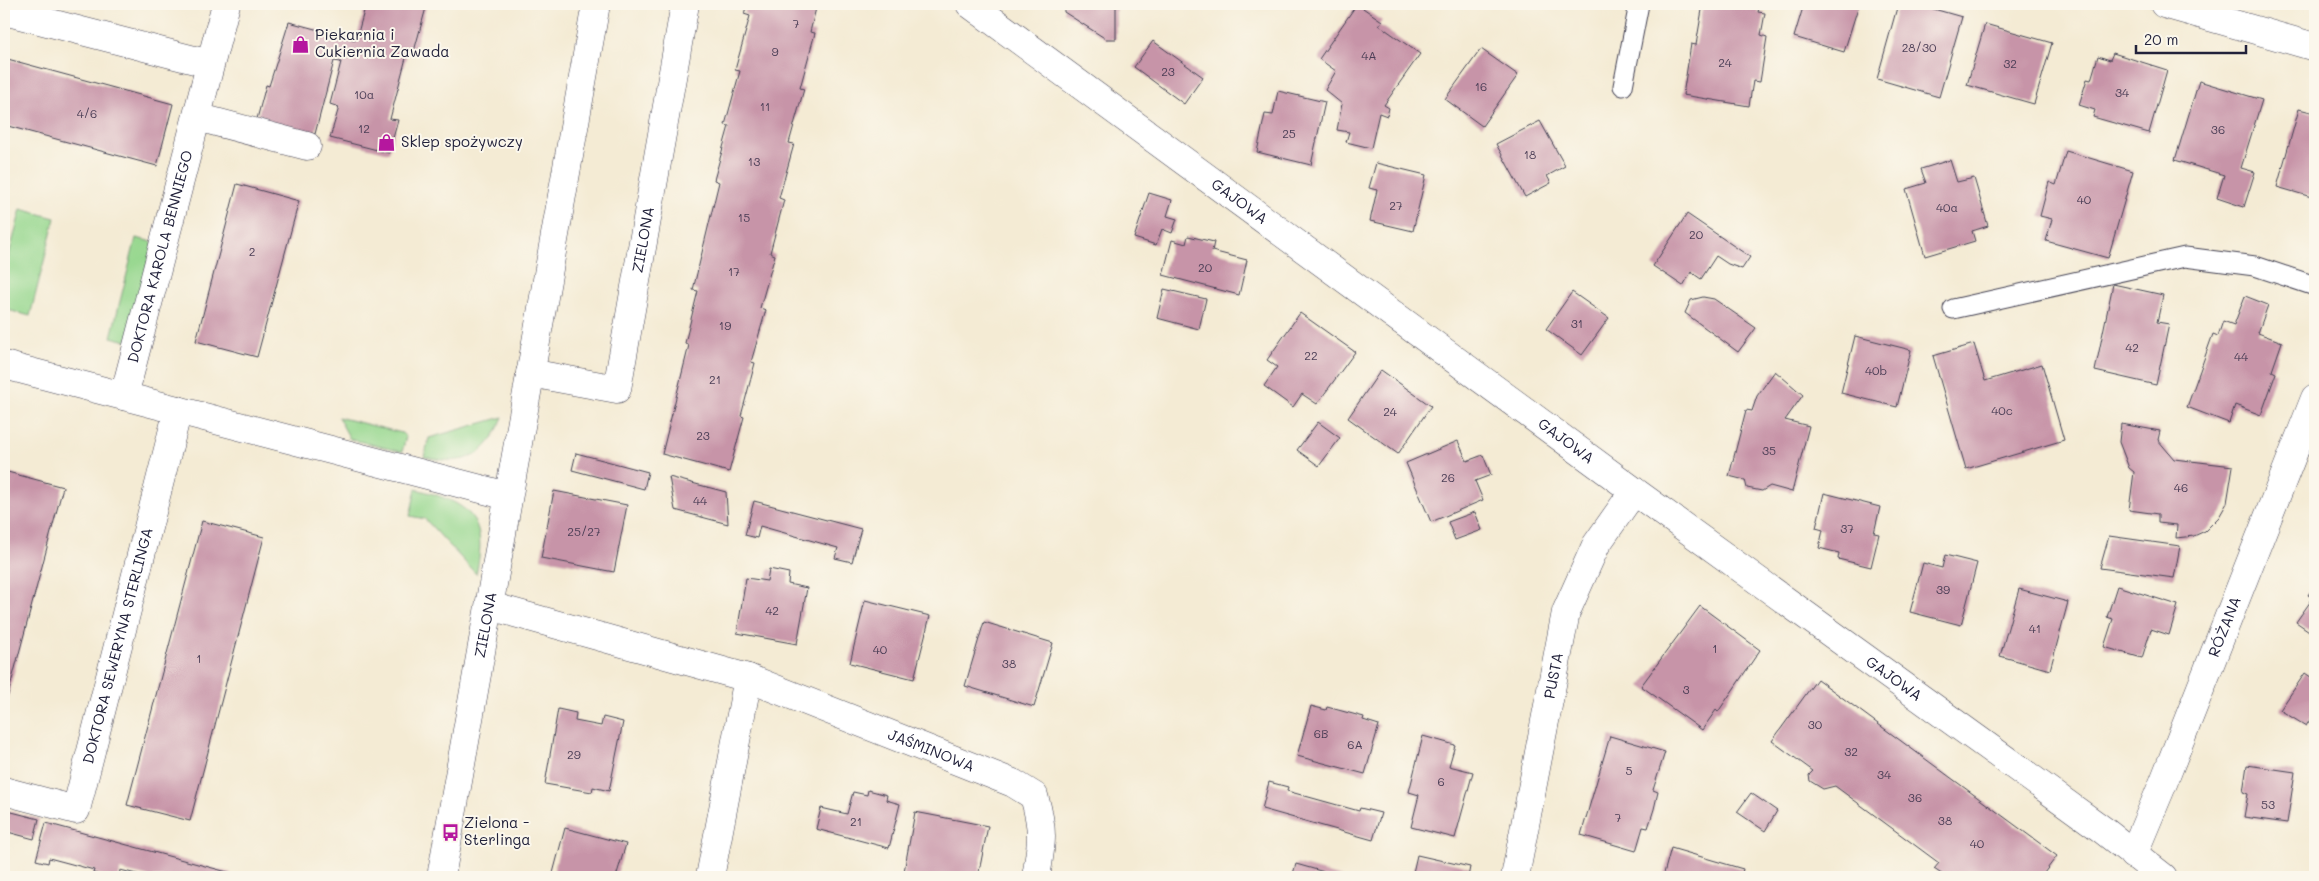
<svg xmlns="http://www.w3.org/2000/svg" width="2319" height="881" font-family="Mali,sans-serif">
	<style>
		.green { fill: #96d78e; stroke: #5c7c64 }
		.building { fill: #c794a8 }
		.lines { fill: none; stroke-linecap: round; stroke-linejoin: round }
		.lane-casing { stroke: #424052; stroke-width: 21 }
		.street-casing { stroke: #424052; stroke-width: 29 }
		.secondary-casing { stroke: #424052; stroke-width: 29 }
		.lane { stroke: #fff; stroke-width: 19 }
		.street { stroke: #fff; stroke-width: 28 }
		.secondary { stroke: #fff; stroke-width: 28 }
		.labels { text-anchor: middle; stroke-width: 4; stroke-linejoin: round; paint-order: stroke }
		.number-label { font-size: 12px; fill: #4b3e56 }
		.poi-label { font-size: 15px; fill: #22223b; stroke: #fbf7ec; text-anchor: start }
		.street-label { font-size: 15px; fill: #22223b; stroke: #fbf7ec }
	</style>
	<rect width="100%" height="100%" fill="#fbf7ec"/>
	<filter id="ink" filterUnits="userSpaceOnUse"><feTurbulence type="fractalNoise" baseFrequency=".02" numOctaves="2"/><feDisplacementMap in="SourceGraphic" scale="10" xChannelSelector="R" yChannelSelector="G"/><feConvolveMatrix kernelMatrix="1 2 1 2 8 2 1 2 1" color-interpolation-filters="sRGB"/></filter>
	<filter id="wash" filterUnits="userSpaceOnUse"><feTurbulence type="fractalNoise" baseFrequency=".0096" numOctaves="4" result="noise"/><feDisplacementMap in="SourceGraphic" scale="20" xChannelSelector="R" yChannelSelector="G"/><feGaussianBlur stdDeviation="1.12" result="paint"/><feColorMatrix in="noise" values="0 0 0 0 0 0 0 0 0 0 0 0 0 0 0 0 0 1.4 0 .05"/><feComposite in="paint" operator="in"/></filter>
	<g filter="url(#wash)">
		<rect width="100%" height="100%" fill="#f4ebd4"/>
		<!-- green -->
		<path class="green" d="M21,209L55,218L30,316L4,309V274Z
			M136,238L153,242L127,341L111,337Z
			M338,417L402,433L406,437L402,452L350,439Z
			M503,417C486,458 467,466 424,457L429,438Z
			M416,489C469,503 489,517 476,574L425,519L410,516Z"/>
		<g id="blocks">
			<!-- building -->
			<path class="building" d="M366,4H427L413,55L407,54L390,119L398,120L389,153L330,138L339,107L330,104L341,62L334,61L315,134L257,119L266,85L269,86L289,22L356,40Z
				M747,4H817L810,32L815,33L800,88L804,89L789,143L794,144L779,198L784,200L770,253L775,255L760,308L766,310L751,362L755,363L741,416L744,417L729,472L662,454L689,345L685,343L698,291L693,290L719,182L714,180L729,126L725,125L740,71L735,70L750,16L744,14Z
				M1064,4H1116V39H1106L1064,12Z
				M1357,4L1382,21L1379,25L1420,54L1384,105L1389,108L1387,116L1379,113L1371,148L1346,142L1349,132L1337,130L1342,104L1325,90L1336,71L1319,59Z
				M1703,4H1760L1758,12L1765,13L1761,35L1767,37L1760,82L1753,81L1749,106L1683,95L1691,44L1696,45Z
				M1804,4H1859L1844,52L1794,37Z
				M1898,4H1916L1962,17L1939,97L1877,79Z
				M1985,24L2052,43L2034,104L1967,85Z
				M1153,41L1203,77L1184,104L1134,67Z
				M1481,49L1518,75L1482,126L1445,99Z
				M2113,53L2167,70L2149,133L2093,117L2095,110L2079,105L2087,79L2091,80L2098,56L2110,60Z
				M4,58L173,104L157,166L4,125Z
				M2199,81L2262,100L2241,168L2255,172L2244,207L2217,198L2224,175L2175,160Z
				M1278,91L1325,102L1311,165L1257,152L1265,114L1273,115Z
				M2299,109L2315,113V198L2277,187Z
				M1540,121L1565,166L1547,176L1551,183L1525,197L1496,144Z
				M2066,151L2133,171L2108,258L2046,241L2052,219L2040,216L2049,182L2056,185Z
				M1950,160L1957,182L1974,178L1988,226L1972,231L1975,241L1925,256L1906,189L1926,183L1921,169Z
				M1376,163L1426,175L1413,231L1370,221L1377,190L1369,188Z
				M237,184L299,201L257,357L196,341Z
				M1149,193L1172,200L1167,216L1177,219L1172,233L1162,229L1156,245L1134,238Z
				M1687,214L1750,257L1742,269L1728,264L1716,256L1701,279L1691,272L1683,286L1653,266Z
				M1188,236L1214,242L1212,251L1247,260L1239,295L1163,275L1172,240L1186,244Z
				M2113,284L2163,295L2157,322L2169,324L2156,385L2095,371Z
				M1164,289L1206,299L1199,329L1157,318Z
				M1572,292L1609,318L1582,355L1546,329Z
				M2245,296L2268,305L2258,333L2282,342L2272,371L2276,373L2261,415L2235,405L2229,423L2187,407L2213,334L2218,336L2223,321L2234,325Z
				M1703,297L1714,299L1756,328L1738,352L1685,313L1691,300Z
				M1300,313L1355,352L1317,404L1302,394L1293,407L1264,386L1277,367L1267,360Z
				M1855,336L1911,350L1897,407L1841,393Z
				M1974,344L1985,381L2042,364L2064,440L1966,469L1933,356Z
				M1381,370L1431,406L1398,454L1348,418Z
				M1775,371L1803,395L1785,420L1809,426L1792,492L1770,486L1762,491L1747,488L1745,480L1729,476L1746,410L1752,411L1757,396Z
				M1318,422L1340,438L1319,466L1297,450Z
				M2121,424L2160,431L2158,440L2174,459L2233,466L2227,503L2219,517L2205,531L2194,536L2176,538L2177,525L2158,523V514L2129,510L2134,472L2129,468L2119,442Z
				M1458,441L1467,461L1483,455L1491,475L1475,481L1483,500L1431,522L1406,463Z
				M576,453L648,472L644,489L572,470Z
				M4,471L63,487L4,710Z
				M669,477L726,492L728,524L675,510Z
				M554,491L627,505L614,572L541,558Z
				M1824,493L1880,507L1874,533L1879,534L1871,567L1838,559L1839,553L1819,548L1823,530L1816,528Z
				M754,501L861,529L852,562L835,558L838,548L760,526L757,538L745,535Z
				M1475,512L1482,530L1455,540L1448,522Z
				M202,521L264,537L190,821L127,805Z
				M2109,536L2180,546L2174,578L2100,568Z
				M1945,555L1977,563L1961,625L1910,612L1923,563L1942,568Z
				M769,569L789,573L788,584L807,588L797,644L737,633L746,578L767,581Z
				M2315,585V635L2296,622L2313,598L2308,595Z
				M2117,586L2178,605L2169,635L2151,629L2142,658L2104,647L2113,619L2107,617Z
				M2019,589L2068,602L2050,670L2000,656Z
				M865,600L930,616L914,679L850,663Z
				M1700,606L1760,650L1718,712L1716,710L1702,730L1641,686Z
				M984,622L1053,643L1034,707L965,686Z
				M2305,673L2315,680V712L2306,726L2280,710Z
				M1817,679L2057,856L2041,877H1946L1934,869L1939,863L1835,786L1823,789L1810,781L1809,775L1813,771L1772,741Z
				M1311,706L1326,710L1327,707L1364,717L1363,720L1379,725L1365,774L1297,756Z
				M558,709L576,713L575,721L601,726L603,717L623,722L609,791L593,787L592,792L545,784Z
				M1423,736L1455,745L1449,766L1473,772L1455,838L1411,827L1419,795L1409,792Z
				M1610,736L1665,752L1653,790L1658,792L1654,809L1648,828L1643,827L1636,851L1581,835Z
				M2247,765L2295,772L2287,823L2244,817L2248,794L2243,792Z
				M1269,782L1288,787L1287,791L1359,811L1360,808L1381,813L1373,840L1262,809Z
				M868,790L887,795L886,800L900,804L889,848L816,829L821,808L847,814L853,792L867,795Z
				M1751,793L1777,811L1765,831L1737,812Z
				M4,810L39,819L34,839L4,831Z
				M915,812L988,826L978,877H903Z
				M46,823L231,873L230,877H149L120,870L119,877H109L93,873L94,870L49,858L48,863L36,860Z
				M565,828L626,844L616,877H552Z
				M1671,848L1743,869L1741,877H1663Z
				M1417,855L1470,867L1468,877H1412Z
				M1296,864L1342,877H1292Z
				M1628,873L1643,877H1627Z"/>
		</g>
	</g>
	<g filter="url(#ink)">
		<use href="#blocks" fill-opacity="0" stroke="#424052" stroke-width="1"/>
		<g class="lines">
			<defs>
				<path id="lane" d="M1623,86L1639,4
					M1953,309L2185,257L2255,266L2315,286"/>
				<g id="street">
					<path id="s1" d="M970,4L1634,491L2103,830L2163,877"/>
					<path d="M2164,4L2315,47"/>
					<path d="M4,11L210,64"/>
					<path d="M197,117L307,146"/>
					<path id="s2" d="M530,373L617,389L685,4"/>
					<path id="s3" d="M124,396L226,4"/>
					<path id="s4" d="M490,606L748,678L1013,783L1034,796C1044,831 1042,842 1036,877"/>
					<path id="s5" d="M4,791L76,810L178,410"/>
					<path id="s6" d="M2133,855L2164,781L2315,398"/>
					<path d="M710,877L748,678"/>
					<path id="s7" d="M1515,877L1566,612L1596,545L1634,491"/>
				</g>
				<g id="secondary">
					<path d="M4,365L508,496"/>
					<path id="s8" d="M441,877L596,4"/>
				</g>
			</defs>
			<!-- lane casing -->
			<use href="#lane" class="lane-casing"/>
			<!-- street casing -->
			<use href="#street" class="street-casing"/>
			<!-- secondary casing -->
			<use href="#secondary" class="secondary-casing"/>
			<!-- lane -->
			<use href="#lane" class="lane"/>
			<!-- street -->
			<use href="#street" class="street"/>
			<!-- secondary -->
			<use href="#secondary" class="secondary"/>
		</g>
	</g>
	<!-- icons -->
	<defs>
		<symbol id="shop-bare" viewBox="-9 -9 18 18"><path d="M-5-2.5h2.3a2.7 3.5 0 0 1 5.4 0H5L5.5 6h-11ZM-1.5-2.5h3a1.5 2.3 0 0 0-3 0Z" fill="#b5179e" stroke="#fbf7ec" stroke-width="2.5" paint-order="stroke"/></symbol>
		<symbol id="bus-bare" viewBox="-9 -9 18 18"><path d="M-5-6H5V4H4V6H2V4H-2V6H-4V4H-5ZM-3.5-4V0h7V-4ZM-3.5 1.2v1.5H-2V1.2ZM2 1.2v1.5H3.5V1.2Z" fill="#b5179e" stroke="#fbf7ec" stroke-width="2.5" paint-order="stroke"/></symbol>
	</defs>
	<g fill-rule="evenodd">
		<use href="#shop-bare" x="288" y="32" width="25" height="25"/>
		<use href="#shop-bare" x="374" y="130" width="25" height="25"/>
		<use href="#bus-bare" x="438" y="820" width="25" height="25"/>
	</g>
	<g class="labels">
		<!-- number labels -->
		<g class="number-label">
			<text x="796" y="28">7</text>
			<text x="1919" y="52">28/30</text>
			<text x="775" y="56">9</text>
			<text x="1369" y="60">4A</text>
			<text x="1725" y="67">24</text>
			<text x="2010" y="68">32</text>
			<text x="1168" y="76">23</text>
			<text x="1481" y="91">16</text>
			<text x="2122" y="97">34</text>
			<text x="364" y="99">10a</text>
			<text x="765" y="111">11</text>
			<text x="87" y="118">4/6</text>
			<text x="364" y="133">12</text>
			<text x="2218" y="134">36</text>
			<text x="1289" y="138">25</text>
			<text x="1530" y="159">18</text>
			<text x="754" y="166">13</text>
			<text x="2084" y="204">40</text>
			<text x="1396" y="210">27</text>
			<text x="1947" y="212">40a</text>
			<text x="744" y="222">15</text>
			<text x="1696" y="239">20</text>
			<text x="252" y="256">2</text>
			<text x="1205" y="272">20</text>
			<text x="734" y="276">17</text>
			<text x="1577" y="328">31</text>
			<text x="725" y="330">19</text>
			<text x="2132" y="352">42</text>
			<text x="1311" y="360">22</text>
			<text x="2241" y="361">44</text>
			<text x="1876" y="375">40b</text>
			<text x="715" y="384">21</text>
			<text x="2002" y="415">40c</text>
			<text x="1390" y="416">24</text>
			<text x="703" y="440">23</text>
			<text x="1769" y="455">35</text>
			<text x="1448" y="482">26</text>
			<text x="2181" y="492">46</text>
			<text x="700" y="505">44</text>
			<text x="1847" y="533">37</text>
			<text x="584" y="536">25/27</text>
			<text x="1943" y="594">39</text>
			<text x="772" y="615">42</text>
			<text x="2035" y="633">41</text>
			<text x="1715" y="653">1</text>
			<text x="880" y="654">40</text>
			<text x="199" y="663">1</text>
			<text x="1009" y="668">38</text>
			<text x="1686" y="694">3</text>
			<text x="1815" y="729">30</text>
			<text x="1321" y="738">6B</text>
			<text x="1355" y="749">6A</text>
			<text x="1851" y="756">32</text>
			<text x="574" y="759">29</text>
			<text x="1629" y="775">5</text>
			<text x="1884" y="779">34</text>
			<text x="1441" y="786">6</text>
			<text x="1915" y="802">36</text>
			<text x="2268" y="809">53</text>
			<text x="1618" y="822">7</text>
			<text x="1945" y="825">38</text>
			<text x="856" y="826">21</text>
			<text x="1977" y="848">40</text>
		</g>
		<!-- poi labels -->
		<g class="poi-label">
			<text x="315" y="40">Piekarnia i<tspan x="315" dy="17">Cukiernia Zawada</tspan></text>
			<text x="401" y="147">Sklep spożywczy</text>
			<text x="464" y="828">Zielona -<tspan x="464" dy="17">Sterlinga</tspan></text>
		</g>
		<!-- street labels -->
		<g class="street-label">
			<text dy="5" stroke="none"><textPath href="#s1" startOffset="334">GAJOWA</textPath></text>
			<text dy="5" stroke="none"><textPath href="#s2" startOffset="240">ZIELONA</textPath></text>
			<text dy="5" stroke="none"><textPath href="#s3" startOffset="144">DOKTORA KAROLA BENNIEGO</textPath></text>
			<text dy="5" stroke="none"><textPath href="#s1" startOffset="739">GAJOWA</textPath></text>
			<text dy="5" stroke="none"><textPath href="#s8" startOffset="256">ZIELONA</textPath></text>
			<text dy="5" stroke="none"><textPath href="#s6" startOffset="246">RÓŻANA</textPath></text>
			<text dy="5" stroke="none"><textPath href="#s5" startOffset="244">DOKTORA SEWERYNA STERLINGA</textPath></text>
			<text dy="5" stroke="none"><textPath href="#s7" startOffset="205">PUSTA</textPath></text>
			<text dy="5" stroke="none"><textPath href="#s1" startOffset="1144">GAJOWA</textPath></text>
			<text dy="5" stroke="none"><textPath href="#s4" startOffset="465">JAŚMINOWA</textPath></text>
		</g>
	</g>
	<!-- margin -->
	<rect width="2319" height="881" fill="none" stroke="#fbf7ec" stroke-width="20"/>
	<!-- scale -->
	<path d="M2136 45v8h110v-8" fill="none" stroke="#22223b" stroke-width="2.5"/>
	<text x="2144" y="45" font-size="15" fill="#22223b" stroke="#fbf7ec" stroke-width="4" paint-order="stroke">20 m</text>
</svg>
